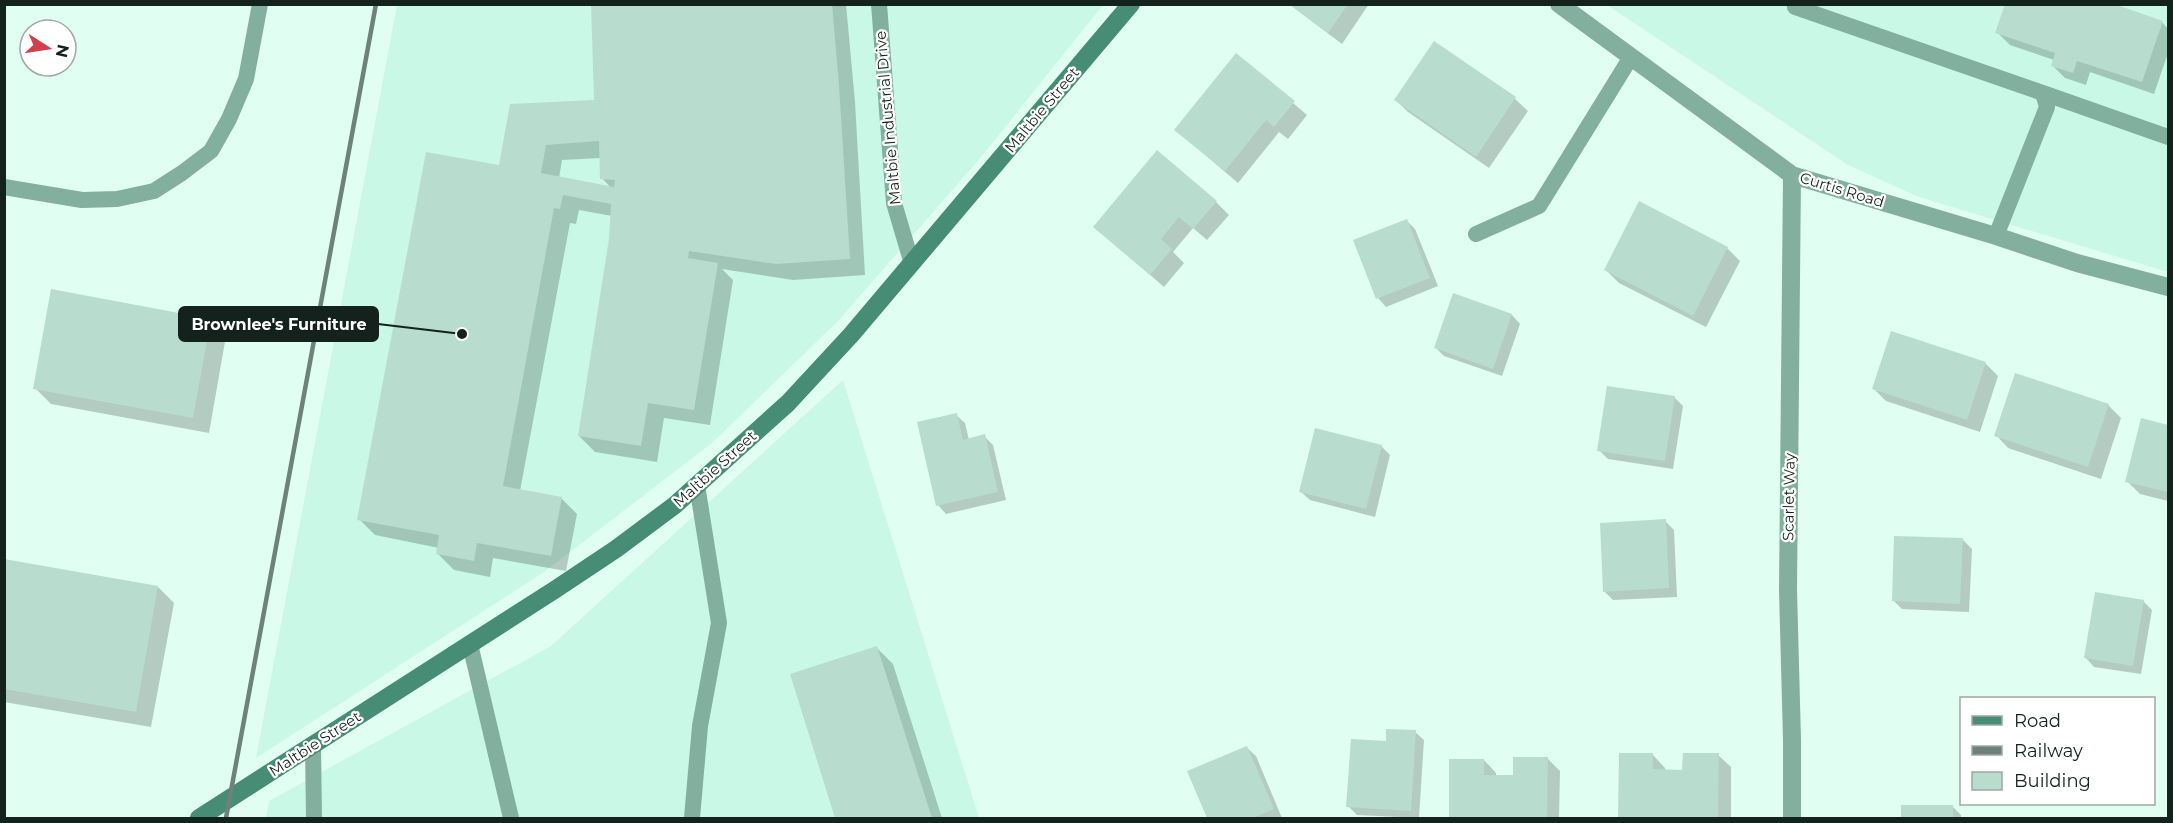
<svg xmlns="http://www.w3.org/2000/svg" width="2173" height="823" font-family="Montserrat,sans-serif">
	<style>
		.built { fill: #c9f8e6 }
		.shadow { fill: #0003; fill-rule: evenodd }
		.building { fill: #b8dcce; fill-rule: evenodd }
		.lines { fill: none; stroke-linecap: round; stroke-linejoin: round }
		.lane { stroke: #83af9e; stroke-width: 16 }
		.street { stroke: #83af9e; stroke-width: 18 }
		.secondary { stroke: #478c75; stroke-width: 18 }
		.rail { stroke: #6d827a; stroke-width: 4.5 }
		.labels { text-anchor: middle; stroke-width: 4.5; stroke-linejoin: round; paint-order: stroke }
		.street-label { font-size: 15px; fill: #14221d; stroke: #fff }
		.leader { fill: none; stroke: #14221d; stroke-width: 2 }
		.callout-dot { fill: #14221d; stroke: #fff; stroke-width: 2 }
		.callout { fill: #14221d; stroke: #14221d; stroke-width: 2 }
		.callout-label { font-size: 16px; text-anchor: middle; font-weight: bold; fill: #fff }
	</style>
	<rect width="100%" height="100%" fill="#e0fef2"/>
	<!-- built -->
	<path class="built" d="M397,5H1103L982,156L838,321L712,443L544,572L256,758Z
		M1607,5H2168V272L1919,197L1848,165Z
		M843,380L979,818H266L269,801L551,646Z"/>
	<!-- shadow -->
	<path class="shadow" d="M592,4H846L855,102L865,275L793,280L722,269L733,280L710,425L664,418L657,462L595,452L579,436L610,239L612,216L579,210L576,224L570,223L520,491L561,498L577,514L566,571L493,558L490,577L454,570L438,554L439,548L375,535L359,519L500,167L596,102ZM601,158L602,178L611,188L559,178L562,160Z
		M1289,4H1369L1342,44Z
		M2162,22L2168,29V53L2154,94L2090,72L2086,85L2065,78L2052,65L2054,60L2010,45L1997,32Z
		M1434,43L1515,99L1528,111L1489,168L1408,112L1396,100Z
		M1237,55L1307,115L1288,139L1279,132L1238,183L1176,130Z
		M1216,202L1229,215L1207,240L1193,228L1173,252L1184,263L1164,287L1095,227Z
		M1406,220L1415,229L1438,286L1386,307L1378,298Z
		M1727,248L1740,261L1706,327L1619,283L1606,270Z
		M1454,294L1512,315L1520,324L1502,376L1444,356L1435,347Z
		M210,320L226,336L209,433L51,404L35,388Z
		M1985,363L1998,376L1980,432L1886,401L1873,388Z
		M1674,397L1683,406L1673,469L1608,459L1599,450Z
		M2108,405L2121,418L2101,479L2008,448L1996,435Z
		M956,415L965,423L969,440L984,436L993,445L1006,500L946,514L938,505Z
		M2142,420L2168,426V501L2140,494L2127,481Z
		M1381,446L1390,455L1375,517L1310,500L1301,492Z
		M1665,521L1674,530L1677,597L1613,600L1604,591Z
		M1963,540L1972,549L1969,612L1902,609L1893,600Z
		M4,560L158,587L174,603L151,727L4,702Z
		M2143,601L2152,610L2141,674L2094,667L2086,658Z
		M877,648L893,664L942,818H837L792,675Z
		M1415,732L1424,740L1419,818L1357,815L1348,806L1387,742Z
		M1247,748L1256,756L1282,818H1209L1189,772Z
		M1620,754L1653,755L1665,768V771H1684L1718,755L1731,767V818H1619Z
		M1547,758L1560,771L1559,818H1451V761L1484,760L1496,773V777H1515Z
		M1903,806H1952L1961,815V818H1903Z"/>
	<!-- building -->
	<path class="building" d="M591,4H832L839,85L850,259L776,264L689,251L688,258L718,263L694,410L648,403L641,446L578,436L609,239L611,204L563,195L560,209L554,208L503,486L562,497L551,556L477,543L474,561L436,554L439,535L357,520L426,152L499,165L510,104L594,100ZM599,141L600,179L615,180L614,187L541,173L546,145Z
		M1289,4H1348L1328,33Z
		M2005,4H2114L2163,21L2142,82L2077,61L2073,73L2051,66L2055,53L1995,33Z
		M1434,41L1516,97L1476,157L1394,100Z
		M1236,53L1295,101L1274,127L1266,120L1225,171L1174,130Z
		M1157,150L1217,201L1193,229L1179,217L1161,239L1172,249L1150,275L1093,227Z
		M1639,201L1728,247L1693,316L1604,270Z
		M1407,219L1430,278L1376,299L1353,240Z
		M51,289L211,319L193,418L33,389Z
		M1453,293L1512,314L1493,369L1434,348Z
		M1891,331L1986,362L1967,420L1872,389Z
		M2015,373L2109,404L2088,467L1994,436Z
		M1607,386L1675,396L1665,461L1597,451Z
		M957,413L963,440L985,434L998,492L936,506L917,422Z
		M2141,418L2168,425V492L2125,482Z
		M1315,428L1382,445L1366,509L1299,492Z
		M1666,519L1669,588L1603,592L1600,523Z
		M1894,536L1963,538L1960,604L1892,601Z
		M4,559L158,586L136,712L4,689Z
		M2095,592L2144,600L2133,666L2084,658Z
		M877,646L932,818H835L790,674Z
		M1386,729L1416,730L1411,811L1346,807L1351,739L1386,741Z
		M1247,746L1274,809L1253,818H1207L1187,771Z
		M1619,753H1653V769L1682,770L1683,753H1719L1718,818H1618Z
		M1513,757H1548L1547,818H1449V759H1484V775H1513Z
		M1901,805H1953V818H1901Z"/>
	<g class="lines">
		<!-- lane -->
		<path class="lane" d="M879,4L894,203L912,264
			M1795,7L2043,93L2047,107L1996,236
			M2043,93L2168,137
			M4,187L82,200L117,199L154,191L182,173L211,151L229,119L246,79L260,4
			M1476,234L1539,206L1631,57
			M470,644L511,818
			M313,746L314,818
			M692,818L700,726L719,623L697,485"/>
		<!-- street -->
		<path class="street" d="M1559,4L1792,175L1996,236L2077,263L2168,287
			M1792,818V740L1788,590L1792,175"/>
		<!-- secondary -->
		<path class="secondary" d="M199,818L556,589L616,549L675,505L788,403L851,335L1131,4"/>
		<!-- rail -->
		<path class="rail" d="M226,818L376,4"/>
	</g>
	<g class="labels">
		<!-- street labels -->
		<g class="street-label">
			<text transform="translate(1042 110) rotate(-50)" y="5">Maltbie Street</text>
			<text transform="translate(888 118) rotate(-95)" y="5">Maltbie Industrial Drive</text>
			<text transform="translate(1842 190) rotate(17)" y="5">Curtis Road</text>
			<text transform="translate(715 469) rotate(-42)" y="5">Maltbie Street</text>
			<text transform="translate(1789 497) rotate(-89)" y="5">Scarlet Way</text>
			<text transform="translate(315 744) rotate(-33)" y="5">Maltbie Street</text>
		</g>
	</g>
	<!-- callouts -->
	<path class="leader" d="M462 334L378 324"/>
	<circle class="callout-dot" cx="462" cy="334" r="6"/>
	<rect class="callout" x="179" y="307" width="199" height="34" rx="6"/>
	<g class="callout-label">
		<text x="279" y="330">Brownlee's Furniture</text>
	</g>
	<!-- border -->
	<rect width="2173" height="823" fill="none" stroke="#14221d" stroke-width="12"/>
	<!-- legend -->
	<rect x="1960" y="697" width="195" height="108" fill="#ffffff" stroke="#a1a7a5" stroke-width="1.5"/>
	<rect x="1972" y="716" width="30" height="9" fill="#478c75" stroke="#a1a7a5" stroke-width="1.5"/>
	<text x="2014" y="727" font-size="18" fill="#14221d">Road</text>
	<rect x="1972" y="746" width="30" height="9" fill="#6d827a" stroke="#a1a7a5" stroke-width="1.5"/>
	<text x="2014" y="757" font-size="18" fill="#14221d">Railway</text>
	<rect x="1972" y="772" width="30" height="18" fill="#b8dcce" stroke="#a1a7a5" stroke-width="1.5"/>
	<text x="2014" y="787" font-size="18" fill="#14221d">Building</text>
	<!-- north arrow -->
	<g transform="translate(48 48) rotate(102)"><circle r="28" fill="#ffffff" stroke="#a1a7a5" stroke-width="1.5"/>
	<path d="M0-4.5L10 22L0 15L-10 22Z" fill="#d0404d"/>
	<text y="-9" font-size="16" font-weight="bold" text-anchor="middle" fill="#14221d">N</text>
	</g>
</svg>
